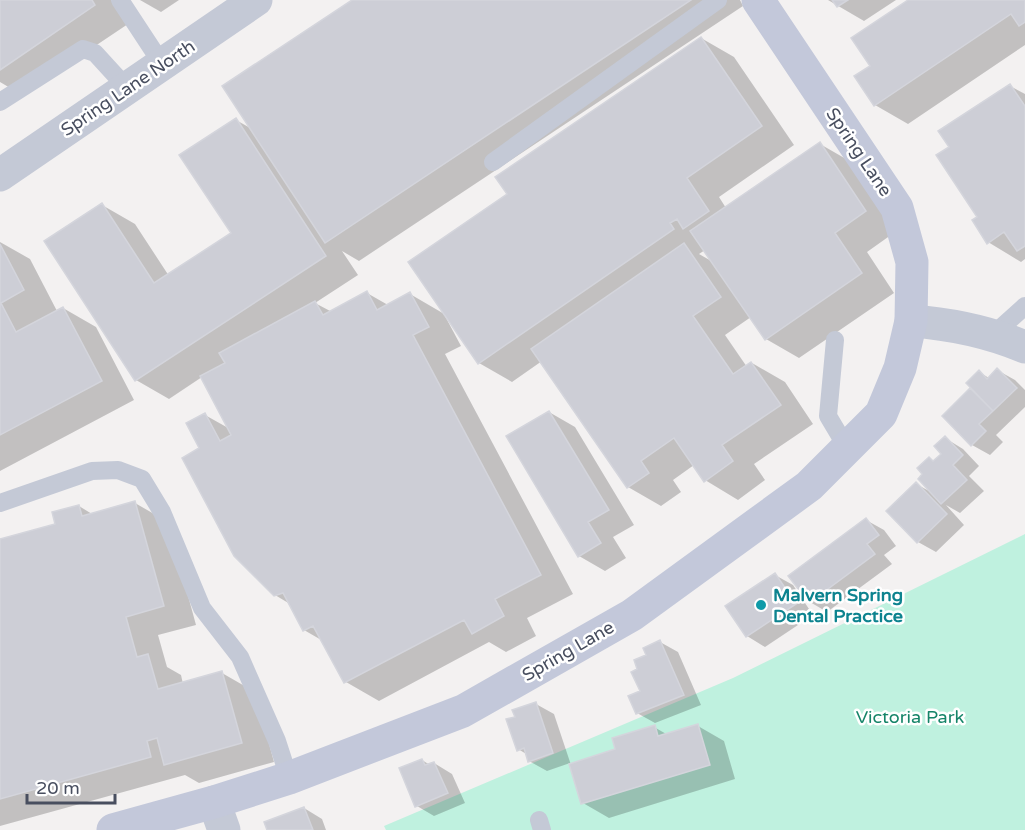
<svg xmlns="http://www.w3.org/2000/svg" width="1025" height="830" font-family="'Varela Round',sans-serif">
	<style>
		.green { fill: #bff1df }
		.shadow { fill: #0003; fill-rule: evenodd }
		.building { fill: #cdced6; stroke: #d4d5dc; stroke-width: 1.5 }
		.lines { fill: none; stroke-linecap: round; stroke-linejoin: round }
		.lane { stroke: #c4c9d6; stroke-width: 18 }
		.street { stroke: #c4c9d6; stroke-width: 33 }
		.secondary { stroke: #c3c8da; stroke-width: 33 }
		.culture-dot { fill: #0f9aa8; stroke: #fff; stroke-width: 2 }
		.labels { text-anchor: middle; stroke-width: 5; stroke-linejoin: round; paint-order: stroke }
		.street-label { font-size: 18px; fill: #484e5f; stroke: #fff }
		.culture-label { font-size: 18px; font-weight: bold; fill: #0d838f; stroke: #fff; text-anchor: start }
		.park-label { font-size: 18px; fill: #158468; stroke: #fff }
	</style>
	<rect width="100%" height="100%" fill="#f3f1f1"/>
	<!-- green -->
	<path class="green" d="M1025,534V830H386L384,826L733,678Z"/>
	<!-- shadow -->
	<path class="shadow" d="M0,0H111L128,24L22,95L0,82Z
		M140,0H179L161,12Z
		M355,0H740L743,6L359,261L342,251L358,275L315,303L332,312L367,293L388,305L410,294L446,315L509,195L701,38L734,57L794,145L719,197L726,208L820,144L853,163L898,230L867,252L894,293L799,358L766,339L751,317L725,335L747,367L752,363L785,382L813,424L754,464L765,480L738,500L705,480L694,465L673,480L681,492L661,506L628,487L542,361L512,382L479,363L447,315L445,316L461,346L445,354L573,594L527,618L536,636L506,652L489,642L379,701L346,682L323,641L304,630L290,604L275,595L201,449L205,415L230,429L202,377L169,399L136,380L102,205L135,224L169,276L233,234L236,120L252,129ZM705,250L713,262L699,254Z
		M828,0H896L864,21Z
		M911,0H1025V45L908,124L875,105L872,66Z
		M1010,86L1025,94V259L1021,262L988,242L951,147Z
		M0,242L30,259L57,311L63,308L96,327L134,400L0,471Z
		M997,370L1015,380L1025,390V407L996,435L1003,442L990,455L972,445L945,416L973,388L979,372L989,378Z
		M549,412L575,427L634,525L613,537L626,558L605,571L579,556Z
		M945,438L963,449L979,466L969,476L984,491L960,513L946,505L964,525L936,552L918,542L916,484L931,492L934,462L943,454Z
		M135,503L168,522L196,625L158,635L167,667L181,675L183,684L222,673L255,692L274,762L199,783L185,775L0,826V541L57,525L79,506L92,514Z
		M866,520L884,530L896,546L884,555L892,564L827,612L810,602Z
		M775,575L793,585L813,615L765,647L747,636L727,607Z
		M660,642L678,652L701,705L655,723L637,713L642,692L639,669Z
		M536,704L554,714L571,765L617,750L654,727L668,735L698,726L724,741L735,779L609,818L583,803L570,763L547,771L529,761L528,755L518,749L516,718Z
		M422,760L430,765L434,763L452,774L465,803L434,816L417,806Z
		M304,808L322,819L326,830H268Z"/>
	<!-- building -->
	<path class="building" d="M0,0H92L95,5L0,70Z
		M352,0H691L325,243L222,86Z
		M832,0H848L837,7Z
		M908,0H1025V22L1019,26L1011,14L874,106L854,76L870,66L851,38Z
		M701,37L762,126L687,178L709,211L683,229L677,219L670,223L674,229L478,364L408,262L507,194L495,177Z
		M1010,84L1025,106V246L1017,251L1004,232L987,244L972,220L977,217L936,155L949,147L938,131Z
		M236,118L326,256L135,381L44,241L102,203L154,283L231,233L179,155Z
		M820,142L866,211L835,233L862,273L765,340L690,231Z
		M684,243L721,297L693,316L733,374L751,362L781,405L722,445L733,461L704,482L674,438L641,461L649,473L627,488L531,349Z
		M0,244L24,290L1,303L16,332L63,307L102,381L0,435Z
		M367,291L377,310L410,292L429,327L413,335L541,575L495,599L504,616L472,634L464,620L344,683L313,626L303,631L283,593L274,596L234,556L182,458L199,448L186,423L205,413L220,441L231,435L200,376L225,363L219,353L315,301L323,315Z
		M997,368L1017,388L993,411L966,383L979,370L987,379Z
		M970,388L993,411L979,424L986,431L971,446L942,416Z
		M549,411L609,510L588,522L601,543L578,557L506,436Z
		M945,436L963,455L953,465L967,480L941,504L918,479L922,474L917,468L929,457L933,461L941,454L934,446Z
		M916,482L947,514L917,543L886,511Z
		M135,501L164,606L126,617L137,657L148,654L158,689L222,671L242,743L164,765L157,738L147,741L151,757L0,799V539L55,524L52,512L79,505L82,516Z
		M866,518L879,535L867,544L875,554L809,603L788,576Z
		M775,573L796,604L746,637L725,606Z
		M660,640L684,695L636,714L628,696L640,691L631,672L637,669L634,660L646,655L643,648Z
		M536,702L553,753L528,762L524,748L517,751L506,719L515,717L512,710Z
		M698,724L710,765L581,804L569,764L615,749L612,738L655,725L658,736Z
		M422,759L425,765L434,762L448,793L415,807L399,768Z
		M304,807L313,830H267L264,822Z"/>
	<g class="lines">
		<!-- lane -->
		<path class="lane" d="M120,0L162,64
			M0,102L83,49L95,53L127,88
			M493,162L718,0
			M994,334L1025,306
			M835,340L828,416L847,448
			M0,503L92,471L118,470L142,479L162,512L202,608L240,657L277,741L289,778
			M539,820L542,830"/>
		<!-- street -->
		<path class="street" d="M0,175L256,0
			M911,321C952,324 987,331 1025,347
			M214,802L224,830"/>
		<!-- secondary -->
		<path class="secondary" d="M113,830L214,802L289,778L463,711L632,615L809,486L881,414L900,368L911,321L912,262L897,208L758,0"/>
	</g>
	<!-- markers -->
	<circle class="culture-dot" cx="761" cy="605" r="6"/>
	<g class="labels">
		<!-- street labels -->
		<g class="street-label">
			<text transform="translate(128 88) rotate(-34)" y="6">Spring Lane North</text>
			<text transform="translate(859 152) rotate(56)" y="6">Spring Lane</text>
			<text transform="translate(568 651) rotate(-30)" y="6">Spring Lane</text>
		</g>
		<!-- culture labels -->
		<g class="culture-label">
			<text x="773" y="601">Malvern Spring<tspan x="773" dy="21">Dental Practice</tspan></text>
		</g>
		<!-- park labels -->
		<g class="park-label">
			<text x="910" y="723">Victoria Park</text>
		</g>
	</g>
	<!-- scale -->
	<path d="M27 794v9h88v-9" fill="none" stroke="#484e5f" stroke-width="3"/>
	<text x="36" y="794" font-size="18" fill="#484e5f" stroke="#ffffff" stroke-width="4.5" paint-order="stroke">20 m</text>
</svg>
